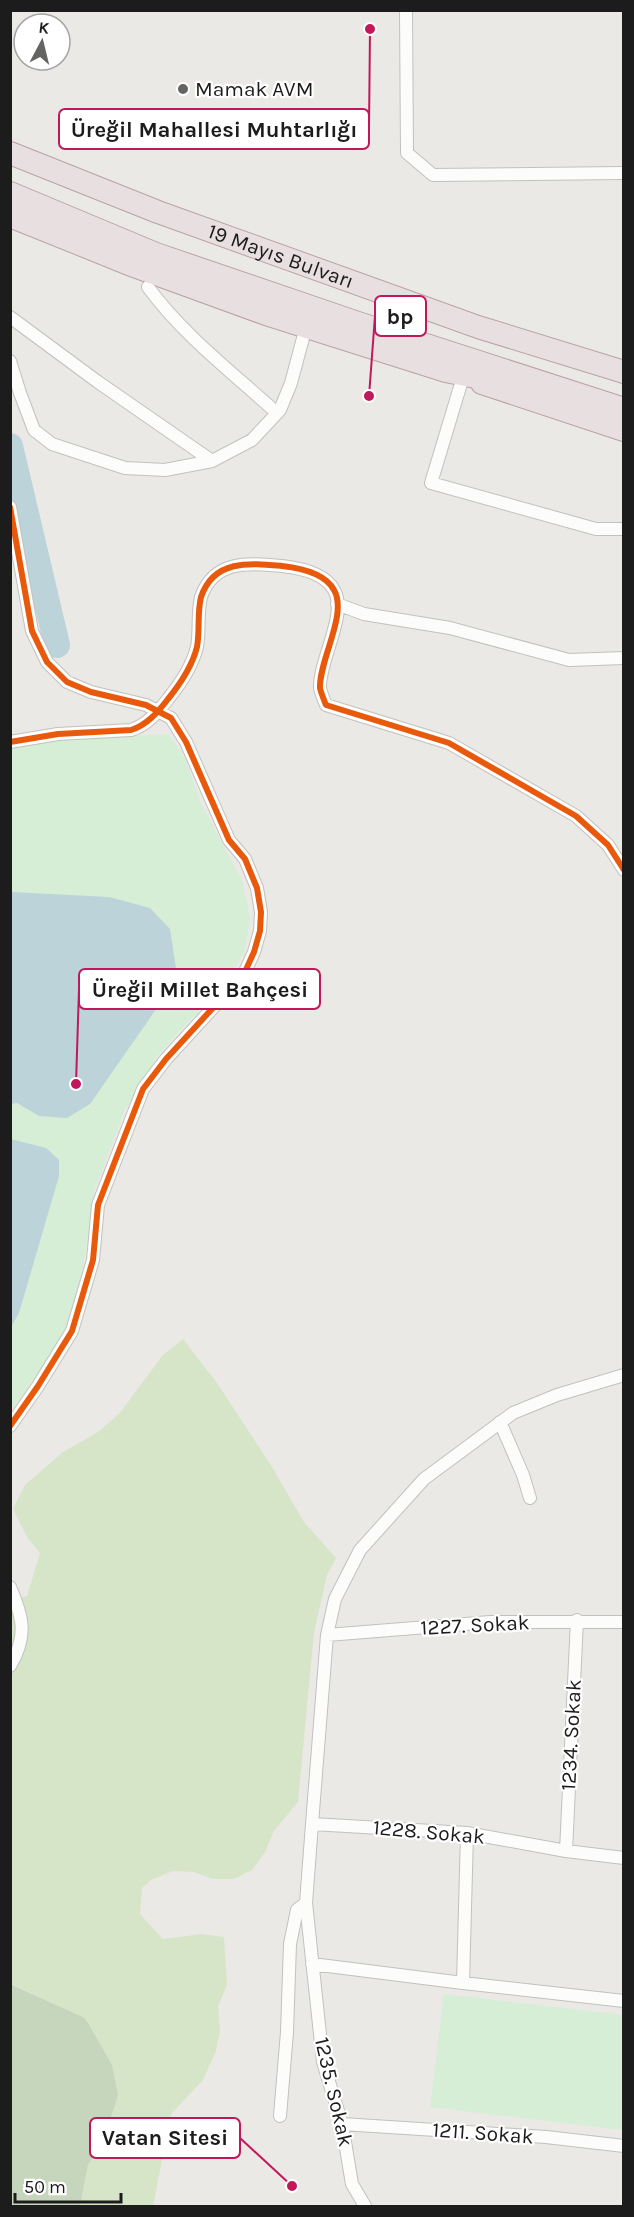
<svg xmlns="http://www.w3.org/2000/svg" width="634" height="2217" font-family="Karla,sans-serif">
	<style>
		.grass { fill: #d6e5c7 }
		.forest { fill: #c6d6bd }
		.park { fill: #d6eed6 }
		.water { fill: #bcd3da }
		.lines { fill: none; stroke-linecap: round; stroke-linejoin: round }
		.river { stroke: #bcd3da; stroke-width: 26 }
		.street-casing { stroke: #c1c1bf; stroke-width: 14 }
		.highway-casing { stroke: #bba1a7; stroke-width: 24 }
		.street { stroke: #fcfcfb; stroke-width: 12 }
		.highway { stroke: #e8dfe0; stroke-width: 22 }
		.cycleway-casing { stroke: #fff; stroke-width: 10 }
		.cycleway { stroke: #e8590c; stroke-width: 6 }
		.poi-dot { fill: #646462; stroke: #fff; stroke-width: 2 }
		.labels { text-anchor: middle; stroke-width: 4.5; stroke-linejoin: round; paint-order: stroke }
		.poi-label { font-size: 21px; fill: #1c1c1c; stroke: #fff; text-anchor: start }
		.street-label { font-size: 21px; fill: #1c1c1c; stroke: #fff }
		.leader { fill: none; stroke: #c2185b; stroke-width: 2 }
		.callout-dot { fill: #c2185b; stroke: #fff; stroke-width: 2 }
		.callout { fill: #fff; stroke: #c2185b; stroke-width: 2 }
		.callout-label { font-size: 22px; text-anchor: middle; font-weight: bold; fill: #1c1c1c }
	</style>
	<rect width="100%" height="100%" fill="#eae9e5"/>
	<!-- grass -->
	<path class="grass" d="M183,1339L217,1383L272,1467L304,1522L336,1558L327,1575L314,1632L298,1802L274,1831L265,1852L252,1870L234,1879H213L194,1872L173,1871L151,1880L142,1888L140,1914L163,1939L202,1934L224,1937L227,1985L218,2006L220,2031L216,2051L203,2080L173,2112L165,2127L163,2155L153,2206H80L88,2165L103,2141L85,2018L11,1984V1601L27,1596L40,1553L27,1537L13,1509L25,1485L63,1452L98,1432L119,1414L163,1355Z"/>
	<!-- forest -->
	<path class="forest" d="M10,1984L85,2018L112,2065L118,2095L103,2141L88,2165L80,2206H11Z"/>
	<!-- park -->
	<path class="park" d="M169,734L184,756L201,803L242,881L250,918L245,951L227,980L158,1055L124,1112L95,1189L80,1288L71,1319L46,1364L11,1410V748L79,738Z
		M444,1994L623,2015V2130L430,2107Z"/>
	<!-- water -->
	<path class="water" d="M11,892L109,897L150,908L170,929L176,968L168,992L90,1104L67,1118L39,1116L17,1103L11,1104Z
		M11,1139L46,1148L59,1160V1176L19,1313L11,1327Z"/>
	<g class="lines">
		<!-- river -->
		<path class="river" d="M10,446L57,645"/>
		<defs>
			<path id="street" d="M406,10L407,153L433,175L624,173
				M148,287C181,333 235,375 277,413
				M10,317L98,382L212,461
				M10,361L20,393L34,430L52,444L125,468L165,470L212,461L252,440L280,410L291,383L306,327
				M463,377L431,483L596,529H624
				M10,507L32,631L47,662L67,682L91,692L146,705L171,718L186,742L229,840L245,859L257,888L261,912L260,931L254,952L244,974L166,1059L143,1089L98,1205L93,1260L72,1331L38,1386L10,1426
				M337,604L364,614L450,628L569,660L624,658
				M10,742L58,734L131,730C147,725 158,712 168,699C181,683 192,667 197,647C200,631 197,613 201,597C214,559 250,563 282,566C300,568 325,573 334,590C348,614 319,660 320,688C321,693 324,700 326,705L449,743L576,816L608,845L624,870
				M500,1422L523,1475L530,1498
				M10,1587C23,1617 28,1636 10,1666
				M327,1635L490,1622H624
				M312,1824L327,1635L335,1599L360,1550L424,1479L513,1413L557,1395L624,1375
				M566,1851L577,1620
				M312,1964L463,1983L624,2001
				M463,1983L467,1833
				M280,2116L287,2032L290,1944L297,1910L306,1903
				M342,2124L546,2137L624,2146
				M365,2206L352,2184L342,2124L323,2062L306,1903L312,1824L467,1833L566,1851L624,1858"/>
			<g id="highway">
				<path id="s1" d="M10,153L158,212L478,327L624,372"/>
				<path d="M10,193L156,254L355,322L624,409"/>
				<path d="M10,216L134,266L266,314L446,371L500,382"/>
				<path d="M482,383L624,430"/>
			</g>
		</defs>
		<!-- street casing -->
		<use href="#street" class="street-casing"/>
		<!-- highway casing -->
		<use href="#highway" class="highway-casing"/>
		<!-- street -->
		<use href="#street" class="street"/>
		<!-- highway -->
		<use href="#highway" class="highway"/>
		<defs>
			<path id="cycleway" d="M10,507L32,631L47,662L67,682L91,692L146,705L171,718L186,742L229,840L245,859L257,888L261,912L260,931L254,952L244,974L166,1059L143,1089L98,1205L93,1260L72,1331L38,1386L10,1426
				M10,742L58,734L131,730C147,725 158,712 168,699C181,683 192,667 197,647C200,631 197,613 201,597C214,559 250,563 282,566C300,568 325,573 334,590C348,614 319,660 320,688C321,693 324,700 326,705L449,743L576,816L608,845L624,870"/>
		</defs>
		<!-- cycleway casing -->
		<use href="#cycleway" class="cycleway-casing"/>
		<!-- cycleway -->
		<use href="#cycleway" class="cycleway"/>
	</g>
	<!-- markers -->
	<circle class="poi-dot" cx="183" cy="89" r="6"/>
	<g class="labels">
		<!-- poi labels -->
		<g class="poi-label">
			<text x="195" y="96">Mamak AVM</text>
		</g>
		<!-- street labels -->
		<g class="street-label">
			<text dy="7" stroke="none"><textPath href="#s1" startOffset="290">19 Mayıs Bulvarı</textPath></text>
			<text transform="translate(475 1625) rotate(-3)" y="7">1227. Sokak</text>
			<text transform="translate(571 1735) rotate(-87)" y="7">1234. Sokak</text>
			<text transform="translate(429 1832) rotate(5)" y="7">1228. Sokak</text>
			<text transform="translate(334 2092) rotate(77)" y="7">1235. Sokak</text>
			<text transform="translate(483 2133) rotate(4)" y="7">1211. Sokak</text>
		</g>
	</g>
	<!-- callouts -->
	<path class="leader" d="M370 29L369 129M369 396L375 316M76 1084L79 989M292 2186L240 2138"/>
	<g class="callout-dot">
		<circle cx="370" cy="29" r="6"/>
		<circle cx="369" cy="396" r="6"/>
		<circle cx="76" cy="1084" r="6"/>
		<circle cx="292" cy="2186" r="6"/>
	</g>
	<g class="callout">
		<rect x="59" y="109" width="310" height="40" rx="6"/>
		<rect x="375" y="296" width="51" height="40" rx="6"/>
		<rect x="79" y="969" width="241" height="40" rx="6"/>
		<rect x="90" y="2118" width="150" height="40" rx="6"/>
	</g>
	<g class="callout-label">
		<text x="214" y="137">Üreğil Mahallesi Muhtarlığı</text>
		<text x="400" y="324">bp</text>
		<text x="200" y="997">Üreğil Millet Bahçesi</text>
		<text x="165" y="2145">Vatan Sitesi</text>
	</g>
	<!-- border -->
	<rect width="634" height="2217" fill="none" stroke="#1c1c1c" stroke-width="24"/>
	<!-- north arrow -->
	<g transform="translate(42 42) rotate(7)"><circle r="28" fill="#ffffff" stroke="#a4a4a4" stroke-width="1.5"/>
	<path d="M0-4.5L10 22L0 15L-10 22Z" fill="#646462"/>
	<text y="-9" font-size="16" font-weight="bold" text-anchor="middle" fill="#1c1c1c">K</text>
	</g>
	<!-- scale -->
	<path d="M15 2193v9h106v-9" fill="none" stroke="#1c1c1c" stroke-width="3"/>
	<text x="24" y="2193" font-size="18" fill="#1c1c1c" stroke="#ffffff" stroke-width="4.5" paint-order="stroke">50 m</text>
</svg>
